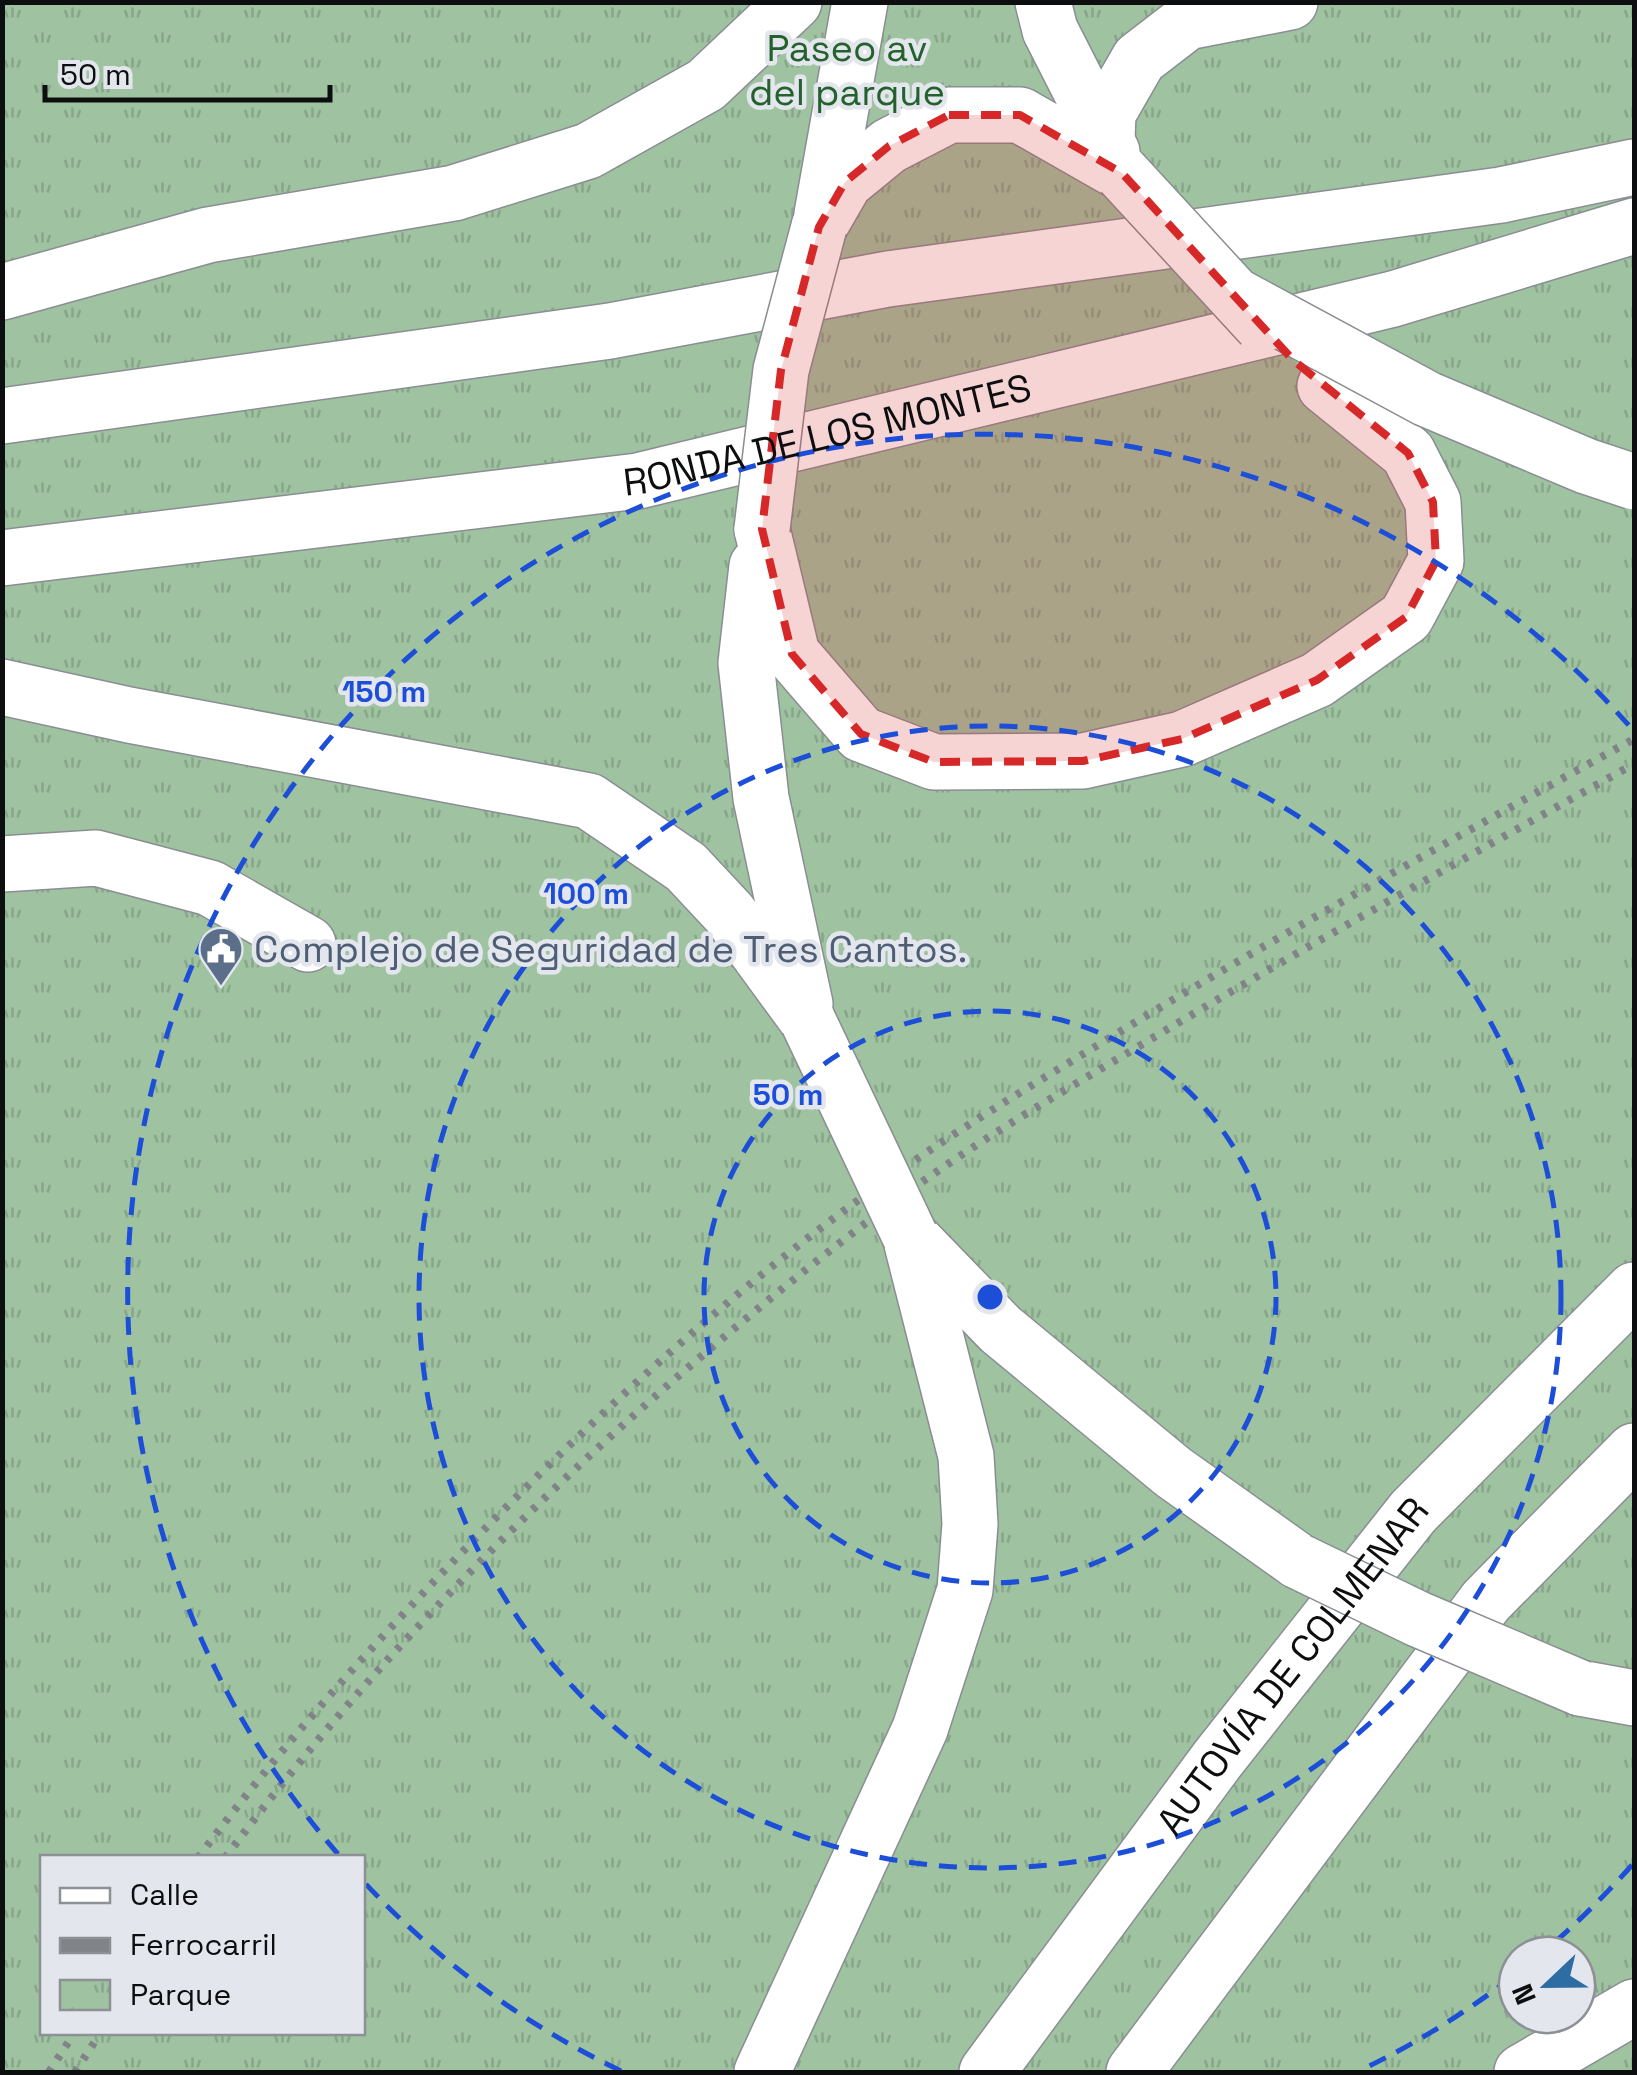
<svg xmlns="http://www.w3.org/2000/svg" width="1637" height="2075" font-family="'Space Grotesk',sans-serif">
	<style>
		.park { fill: url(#park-tufts); fill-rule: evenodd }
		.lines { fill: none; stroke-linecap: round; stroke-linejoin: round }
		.minor-casing { stroke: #8a8e93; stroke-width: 58 }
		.highway-casing { stroke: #8a8e93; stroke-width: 58 }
		.minor { stroke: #fff; stroke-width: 55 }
		.highway { stroke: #fff; stroke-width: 55 }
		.rail { stroke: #808387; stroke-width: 8; stroke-dasharray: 5 10; stroke-linecap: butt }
		.minor-bridge-casing { stroke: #8a8e93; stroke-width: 58; stroke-linecap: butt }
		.minor-bridge { stroke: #fff; stroke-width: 55 }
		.marked { fill: #d62828; fill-opacity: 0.2; stroke: #d62828; stroke-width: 8; stroke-dasharray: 20 12; stroke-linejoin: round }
		.ring { fill: none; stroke: #1d4ed8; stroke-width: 5; stroke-dasharray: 18 12 }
		.labels { text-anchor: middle; stroke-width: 9; stroke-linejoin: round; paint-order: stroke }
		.park-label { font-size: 38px; fill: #24612c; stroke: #e3e7ed }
		.street-label { font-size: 38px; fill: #0d0e10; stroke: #e3e7ed }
		.service-label { font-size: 38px; fill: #4e5e75; stroke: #e3e7ed; text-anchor: start }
		.centre { fill: #1d4ed8; stroke: #e3e7ed; stroke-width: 5 }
		.ring-label { font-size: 30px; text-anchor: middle; font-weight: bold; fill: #1d4ed8; stroke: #e3e7ed; stroke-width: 9; stroke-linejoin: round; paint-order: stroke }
	</style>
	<defs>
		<pattern id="park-tufts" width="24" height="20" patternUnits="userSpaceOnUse" patternTransform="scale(2.5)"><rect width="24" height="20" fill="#9fc2a1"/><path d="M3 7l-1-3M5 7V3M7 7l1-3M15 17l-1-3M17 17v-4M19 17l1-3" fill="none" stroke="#88a68a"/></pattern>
	</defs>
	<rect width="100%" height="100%" fill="#e3e7ed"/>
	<!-- park -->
	<path class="park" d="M3,3H1634V2072H3ZM42,1858H362V2032H42ZM1517,1955H1577V2015H1517Z"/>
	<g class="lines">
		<defs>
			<g id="minor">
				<path d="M1043,2L1050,30L1112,152"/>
				<path d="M1107,140L1108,113L1139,59L1187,22L1290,2"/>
				<path d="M822,214L860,2"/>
				<path d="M819,227L845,182L889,146L949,115H1020L1122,173"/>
				<path d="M2,292L208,235L454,193L588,151L706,85L794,2"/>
				<path d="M2,416L610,331L888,279L1501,195L1634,167"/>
				<path d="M762,529L792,654L861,734L934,762L1083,761L1182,739L1317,680L1406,617L1436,561L1433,502L1408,453L1325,386"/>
				<path id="s1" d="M2,558L638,481L1393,299L1634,226"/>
				<path d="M757,566L746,663L761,798L805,1004"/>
				<path d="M2,687L129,715L589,801L686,867L729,913L808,1021"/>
				<path d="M2,864L96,858L210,888L308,944"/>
				<path d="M910,1236L1000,1329L1173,1472L1298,1561"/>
				<path d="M1580,1688L1634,1698"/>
				<path d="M1522,2072L1634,2007"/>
			</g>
			<g id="highway">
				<path d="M762,2072L920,1729L965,1590L970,1524L966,1456L910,1236"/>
				<path id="s2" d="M987,2072L1217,1760L1413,1512L1634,1290"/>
				<path d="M1134,2072L1486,1601L1634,1451"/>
			</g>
		</defs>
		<!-- minor casing -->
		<use href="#minor" class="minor-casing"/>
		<!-- highway casing -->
		<use href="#highway" class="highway-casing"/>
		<!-- minor -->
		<use href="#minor" class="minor"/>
		<!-- highway -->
		<use href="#highway" class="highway"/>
		<!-- rail -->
		<path class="rail" d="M198,1858C281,1746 373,1644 470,1544C593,1418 722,1299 864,1196C946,1136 1034,1084 1121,1031C1289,929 1462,834 1634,739
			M225,1858C363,1672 528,1504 704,1354C789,1282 876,1211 969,1150C1022,1115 1077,1083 1131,1051C1297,951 1465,858 1634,764
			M49,2072L75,2032
			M75,2072L101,2032"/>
		<defs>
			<path id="minor-bridge" d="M1122,173L1262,325
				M1238,297L1427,399L1586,466L1634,482
				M762,529L781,370L819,227
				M808,1021L910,1236
				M1298,1561L1418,1619L1580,1688"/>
		</defs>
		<!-- minor-bridge casing -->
		<use href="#minor-bridge" class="minor-bridge-casing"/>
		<!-- minor-bridge -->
		<use href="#minor-bridge" class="minor-bridge"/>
	</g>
	<!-- marked area -->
	<path class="marked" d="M949,115H1020L1122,173L1293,360L1408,453L1433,502L1436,561L1406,617L1317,680L1182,739L1083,761L934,762L861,734L792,654L762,529L781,370L819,227L845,182L889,146Z"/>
	<!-- distance rings -->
	<g class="ring">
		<circle cx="990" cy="1297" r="286"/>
		<circle cx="990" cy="1297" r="571"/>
		<path d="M1632 1865A857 857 0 0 1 1541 1954M1512 1977A857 857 0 0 1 1359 2071M621 2071A857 857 0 0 1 363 1881M338 1854A857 857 0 0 1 1632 729"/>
	</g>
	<!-- icons -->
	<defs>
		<symbol id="civic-pin" viewBox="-11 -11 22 30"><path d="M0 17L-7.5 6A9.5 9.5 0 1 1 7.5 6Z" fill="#5c6f8a" stroke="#e3e7ed"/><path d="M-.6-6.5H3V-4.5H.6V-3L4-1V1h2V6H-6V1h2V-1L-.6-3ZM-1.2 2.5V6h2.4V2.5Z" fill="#fff"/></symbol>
	</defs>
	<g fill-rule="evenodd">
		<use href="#civic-pin" x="196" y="924" width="50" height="68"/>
	</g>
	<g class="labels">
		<!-- park labels -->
		<g class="park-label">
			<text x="847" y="61">Paseo av<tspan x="847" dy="44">del parque</tspan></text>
		</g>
		<!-- street labels -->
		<g class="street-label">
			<text dy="13" stroke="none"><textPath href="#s1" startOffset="835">RONDA DE LOS MONTES</textPath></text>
			<text dy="13" stroke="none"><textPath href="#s2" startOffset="508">AUTOVÍA DE COLMENAR</textPath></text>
		</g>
		<!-- service labels -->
		<g class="service-label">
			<text x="254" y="962">Complejo de Seguridad de Tres Cantos.</text>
		</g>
	</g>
	<circle cx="990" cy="1297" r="15" class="centre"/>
	<g class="ring-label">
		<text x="384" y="702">150 m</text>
		<text x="586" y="904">100 m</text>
		<text x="788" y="1105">50 m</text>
	</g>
	<!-- border -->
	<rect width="1637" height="2075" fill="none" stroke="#0d0e10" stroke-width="10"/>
	<!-- legend -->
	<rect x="40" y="1855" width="325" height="180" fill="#e3e7ed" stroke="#8d9095" stroke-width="2.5"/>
	<rect x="60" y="1888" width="50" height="15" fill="#ffffff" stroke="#8d9095" stroke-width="2.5"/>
	<text x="130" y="1905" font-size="30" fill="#0d0e10">Calle</text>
	<rect x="60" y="1938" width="50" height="15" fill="#808387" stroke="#8d9095" stroke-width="2.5"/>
	<text x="130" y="1955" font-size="30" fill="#0d0e10">Ferrocarril</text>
	<rect x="60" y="1980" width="50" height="30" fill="url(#park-tufts)" stroke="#8d9095" stroke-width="2.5"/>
	<text x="130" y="2005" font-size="30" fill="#0d0e10">Parque</text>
	<!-- north arrow -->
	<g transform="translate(1547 1985) rotate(248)"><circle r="48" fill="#e3e7ed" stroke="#8d9095" stroke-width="2.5"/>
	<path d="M0-8L18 38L0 25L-18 38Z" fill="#2d6da3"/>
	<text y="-15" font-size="28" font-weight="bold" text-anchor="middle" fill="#0d0e10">N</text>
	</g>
	<!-- scale -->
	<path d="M45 85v15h285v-15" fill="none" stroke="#0d0e10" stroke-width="5"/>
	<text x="60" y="85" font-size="30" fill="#0d0e10" stroke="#e3e7ed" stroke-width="8" paint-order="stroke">50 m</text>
</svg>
